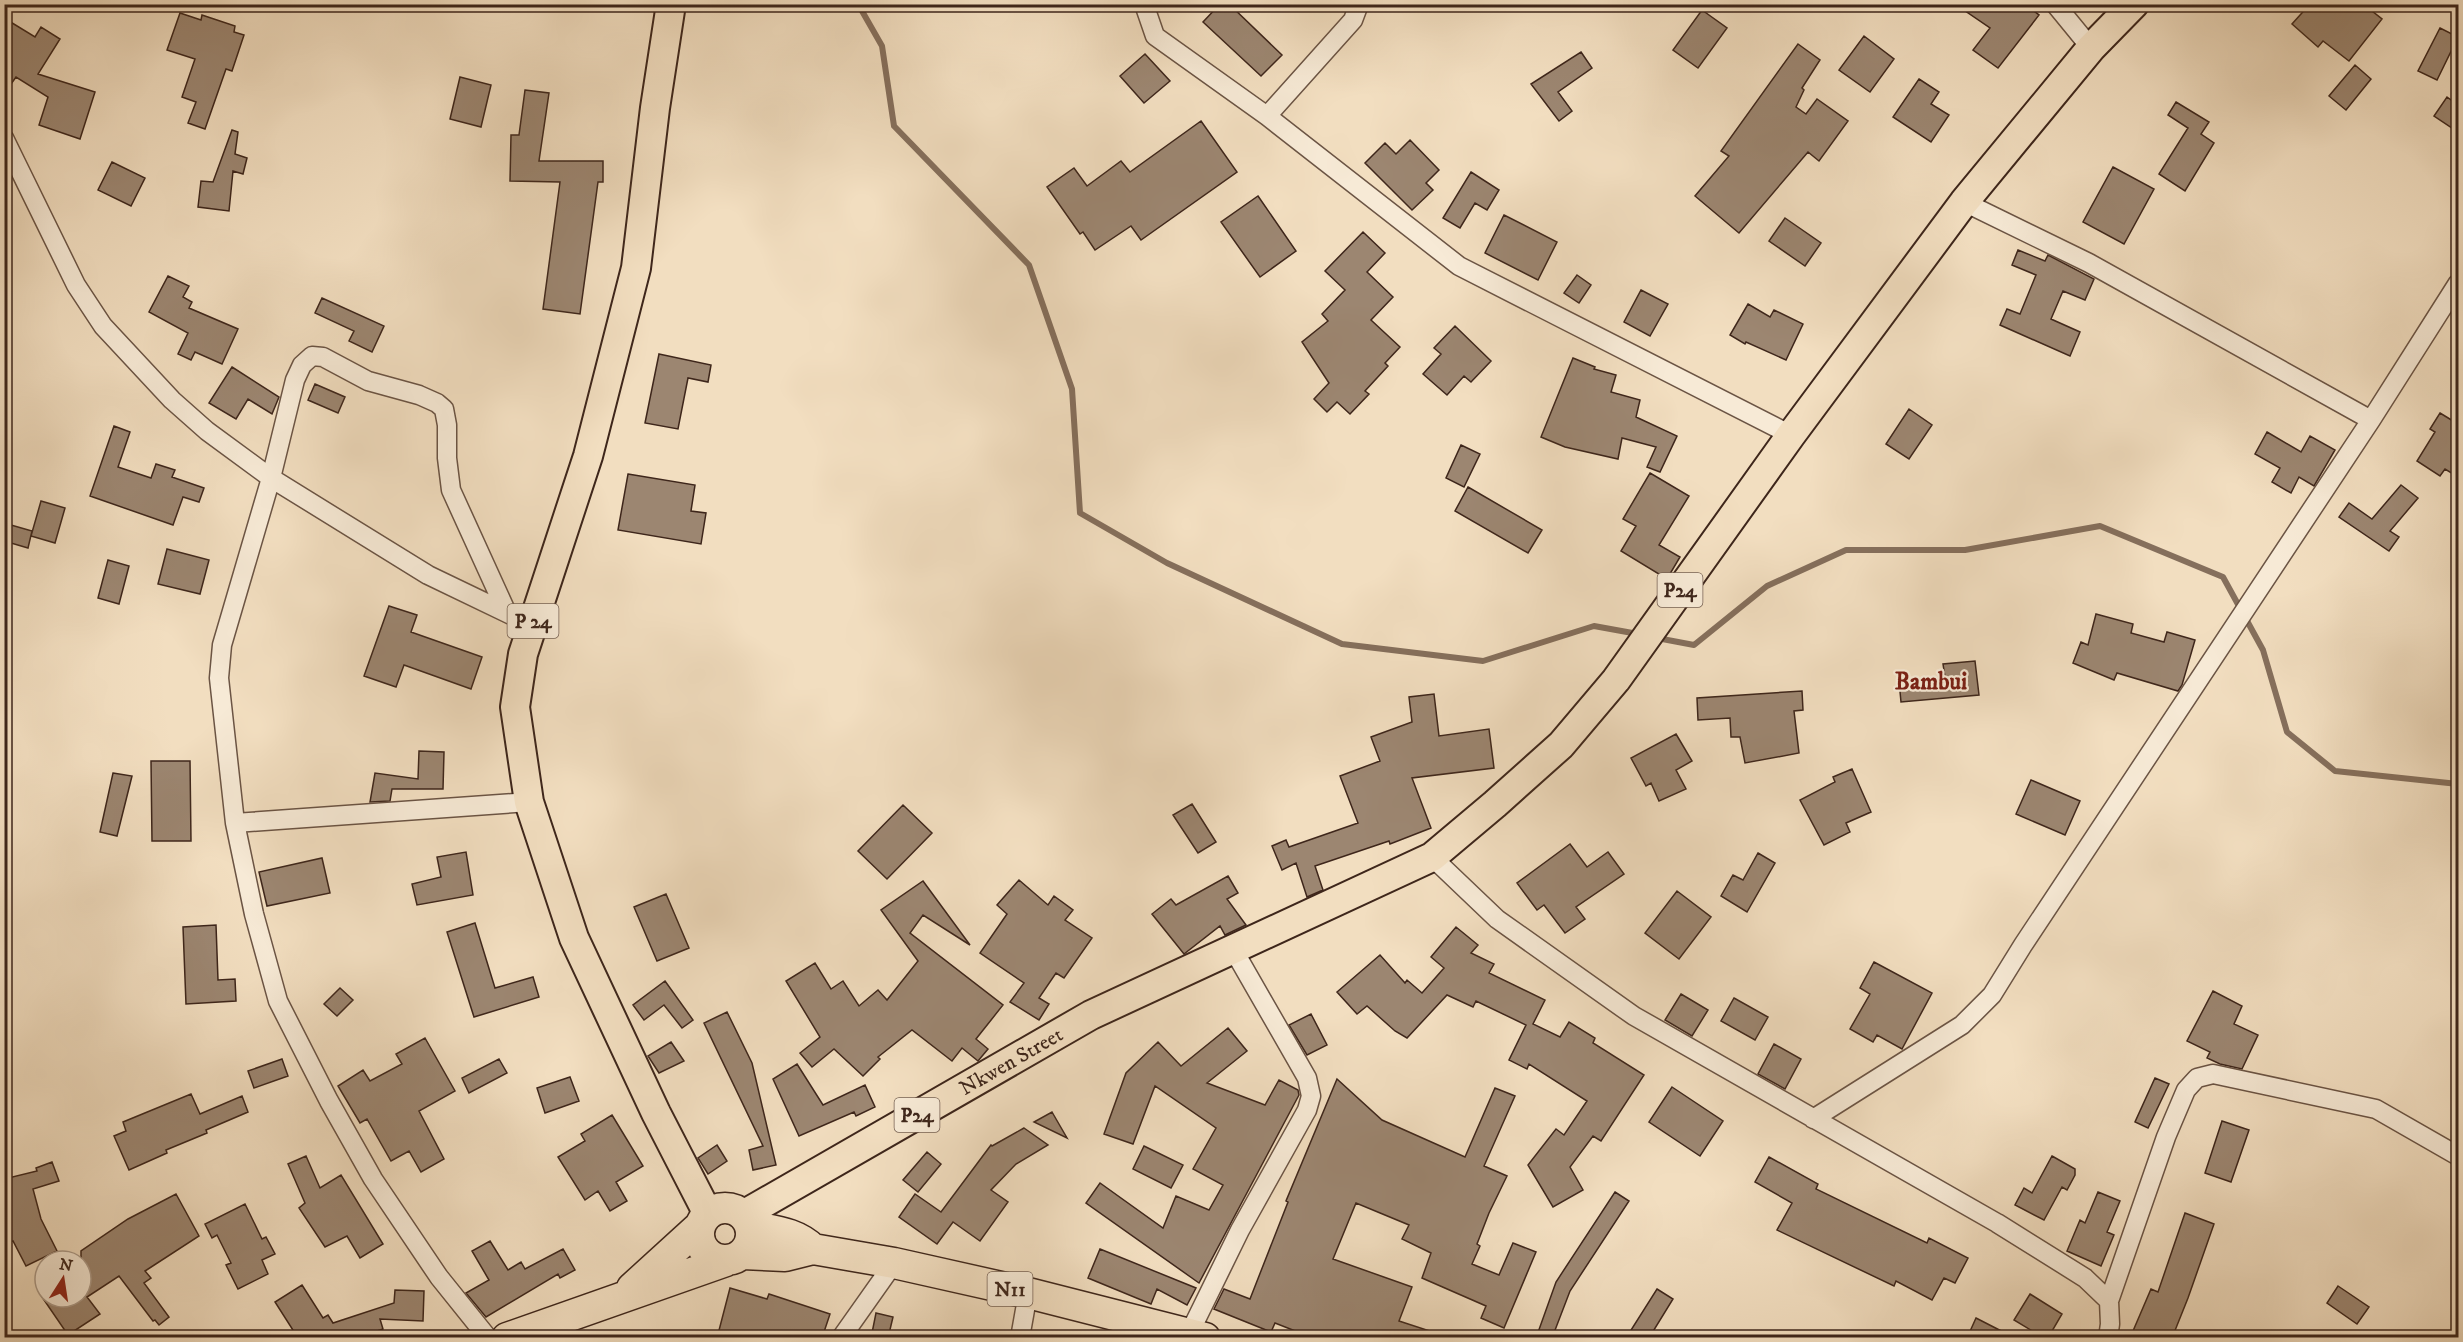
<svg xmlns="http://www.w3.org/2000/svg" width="2463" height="1342" font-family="'IM FELL DW Pica',serif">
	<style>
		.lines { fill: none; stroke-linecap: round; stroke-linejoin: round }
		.stream { stroke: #856f5c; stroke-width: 6 }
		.building { fill: #9c8671; stroke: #3e261b; stroke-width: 1.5 }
		.minor-casing { stroke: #6b5444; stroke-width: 21 }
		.primary-casing { stroke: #3e261b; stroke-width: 32 }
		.trunk-casing { stroke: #3e261b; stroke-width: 33 }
		.minor { stroke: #f7ead6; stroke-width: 18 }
		.primary { stroke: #f2dec0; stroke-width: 28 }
		.trunk { stroke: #f2dec0; stroke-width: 30 }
		.labels { text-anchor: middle; stroke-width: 4.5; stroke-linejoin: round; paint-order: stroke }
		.shield { fill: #f7ead6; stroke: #766153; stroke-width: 1.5 }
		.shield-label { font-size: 20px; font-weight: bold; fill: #3e261b }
		.street-label { font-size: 21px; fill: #3e261b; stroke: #f7ead6 }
		.quarter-label { font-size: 24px; font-weight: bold; fill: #7a1f14; stroke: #f7ead6 }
	</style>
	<rect width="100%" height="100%" fill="#f2dec0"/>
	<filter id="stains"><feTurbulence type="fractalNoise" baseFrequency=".00333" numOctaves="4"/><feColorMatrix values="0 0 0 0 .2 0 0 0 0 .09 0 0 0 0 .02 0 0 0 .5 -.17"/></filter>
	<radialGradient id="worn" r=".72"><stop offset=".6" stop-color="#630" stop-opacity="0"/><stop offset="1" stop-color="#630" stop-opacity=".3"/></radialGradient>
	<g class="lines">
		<!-- stream -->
		<path class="stream" d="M858,4L882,46L894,126L1029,265L1072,389L1080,513L1167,563L1342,644L1483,661L1594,626L1638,634
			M1657,638L1694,645L1767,586L1846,550H1965L2100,526L2223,577L2263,650L2287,732L2335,771L2458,784"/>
	</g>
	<!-- building -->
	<path class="building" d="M1220,4H1229L1282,55L1261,76L1203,22Z
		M1955,4H1993L2003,11L2008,4H2025L2039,15L1998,68L1973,50L1990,28Z
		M2310,4H2363L2382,19L2349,61L2323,41L2318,47L2292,24Z
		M1702,10L1727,28L1698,68L1673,50Z
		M180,13L201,20L202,15L235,26L234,32L244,35L232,71L226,69L205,129L188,123L196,102L182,97L195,59L167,50Z
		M4,18L35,37L41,27L60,39L38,74L95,92L80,139L39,125L48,97L16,77L4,94Z
		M2440,28L2458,37L2437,80L2418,71Z
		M1864,36L1894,59L1870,92L1839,70Z
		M1798,44L1820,60L1802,88L1804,90L1796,107L1806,114L1817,99L1848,121L1819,161L1808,152L1739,233L1695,196L1729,156L1721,151Z
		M1581,52L1592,68L1558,92L1572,111L1559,121L1531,84Z
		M1145,54L1170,81L1144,103L1120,76Z
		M2355,65L2371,79L2346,110L2329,96Z
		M460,77L491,85L481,127L450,119Z
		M1919,79L1939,92L1931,104L1949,115L1931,142L1893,117Z
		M525,90L549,93L539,161H603V182H598L580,314L543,309L560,182L510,181L511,135H519Z
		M2447,97L2458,105V132L2434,116Z
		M2176,102L2209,122L2201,134L2214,143L2185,191L2159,174L2188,128L2168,115Z
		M1201,121L1237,172L1141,240L1131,226L1095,250L1083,232L1080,234L1047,187L1074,168L1087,186L1121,161L1130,172Z
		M232,130L238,132L235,154L247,158L243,174L233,171L229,211L198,207L201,181L213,182Z
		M1410,140L1439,170L1426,183L1433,190L1412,210L1365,163L1385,143L1396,154Z
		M112,162L145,178L131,206L98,190Z
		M2113,167L2154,189L2124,244L2083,222Z
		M1471,172L1499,190L1487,210L1475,203L1460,228L1443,218Z
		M1258,196L1296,251L1260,277L1221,222Z
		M1504,215L1557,242L1538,280L1485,253Z
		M1785,218L1821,243L1805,266L1769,241Z
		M1363,232L1385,253L1367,272L1393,297L1371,320L1400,347L1385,363L1388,366L1365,391L1369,394L1350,414L1337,402L1327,412L1314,399L1329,383L1302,342L1328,321L1322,314L1345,290L1325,271Z
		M2018,250L2045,261L2048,255L2094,279L2085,300L2063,291L2051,319L2080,332L2070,356L2000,325L2007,309L2020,314L2036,275L2012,265Z
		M1577,275L1591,285L1579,303L1564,293Z
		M168,276L189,286L183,297L192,302L189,308L238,329L222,364L195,352L191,360L178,354L188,333L149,312Z
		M1641,290L1668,304L1650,336L1624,322Z
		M322,298L384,326L372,352L349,341L354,331L315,313Z
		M1748,304L1770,317L1774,310L1803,324L1786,360L1746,342L1745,344L1730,335Z
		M1455,326L1491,361L1471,382L1464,376L1447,395L1423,374L1441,354L1434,348Z
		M659,354L711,365L708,382L688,378L678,429L645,423Z
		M1573,358L1595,367L1594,369L1616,375L1611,392L1640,400L1636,417L1677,436L1660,472L1647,467L1656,447L1622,438L1618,459L1565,447L1541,437Z
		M232,367L279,397L272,414L248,399L236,419L209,403Z
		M315,384L345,397L338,413L308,400Z
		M1909,409L1932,425L1909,459L1886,444Z
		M2440,413L2458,424V477L2445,469L2440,476L2417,461L2435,432L2430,429Z
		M114,426L130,432L118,467L151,478L156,464L175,470L172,477L204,488L199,502L183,497L173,525L90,496Z
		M2267,432L2301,452L2310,436L2335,450L2314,486L2299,477L2291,493L2272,482L2280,468L2255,454Z
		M1461,445L1480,454L1464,487L1446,478Z
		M1650,473L1689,496L1659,545L1680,557L1667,579L1621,551L1636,526L1623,519Z
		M628,474L695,485L691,511L706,513L701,544L618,530Z
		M2401,485L2418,498L2390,531L2399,537L2389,551L2339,517L2349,503L2372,519Z
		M1468,487L1542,530L1528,553L1455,511Z
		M41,501L65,508L55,543L31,536Z
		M4,523L32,531L28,548L4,541Z
		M167,549L209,560L200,594L158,584Z
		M108,560L129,566L119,604L98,598Z
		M389,606L417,615L411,632L482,657L471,689L404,665L396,687L364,676Z
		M2096,614L2133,624L2131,633L2164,642L2167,632L2195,640L2182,685L2178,691L2117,673L2114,680L2073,663L2081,642L2088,645Z
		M1975,661L1979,695L1901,702L1899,681L1945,677L1943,664Z
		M1802,691L1803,710L1794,711L1799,753L1745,763L1740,737H1731L1730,718L1698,720L1697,698Z
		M1434,694L1439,736L1489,729L1494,768L1412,778L1431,828L1390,844L1389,841L1315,866L1323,890L1307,897L1296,863L1282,870L1272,846L1286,840L1289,847L1358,823L1340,776L1380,761L1371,737L1412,722L1409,697Z
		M1676,734L1692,761L1676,770L1686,789L1659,801L1651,783L1646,786L1631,758Z
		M419,751L444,752L443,789H392L390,801L370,802L375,773L418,779Z
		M151,761H190L191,841H152Z
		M1852,769L1871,812L1846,823L1850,832L1824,845L1800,800L1835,782L1833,777Z
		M113,773L132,776L117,836L100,832Z
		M2031,780L2080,801L2065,835L2016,814Z
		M1192,804L1216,842L1198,853L1173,815Z
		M903,805L932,833L887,879L858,851Z
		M1570,844L1587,867L1608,852L1624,874L1576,907L1585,919L1565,933L1544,905L1537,910L1517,883Z
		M466,852L473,895L417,905L412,884L441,877L437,857Z
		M1758,853L1775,863L1747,912L1721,896L1733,875L1743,880Z
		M322,858L330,893L267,906L259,872Z
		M1228,876L1238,893L1227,899L1246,925L1225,935L1220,926L1184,954L1152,914L1171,899L1176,905Z
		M1019,880L1048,905L1054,896L1073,910L1065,920L1092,938L1064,978L1056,973L1039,998L1049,1004L1039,1020L1010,1002L1024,983L980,953L1007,914L997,905Z
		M923,881L970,945L923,915L910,933L1003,1005L976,1039L988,1049L978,1061L962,1048L952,1061L912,1030L878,1057L880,1059L863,1076L834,1049L812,1067L800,1053L820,1037L786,981L815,963L831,989L843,981L859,1006L878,990L887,1000L918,961L881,910Z
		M1677,891L1711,917L1679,959L1645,933Z
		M666,894L689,948L657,961L634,907Z
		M475,923L495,988L533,977L539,997L474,1017L447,932Z
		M216,925L218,980L235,979L236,1001L186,1004L183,927Z
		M1456,927L1478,945L1471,953L1494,964L1489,973L1545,1000L1533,1024L1560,1037L1569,1022L1595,1038L1593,1043L1644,1075L1601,1141L1593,1136L1570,1167L1583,1190L1553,1207L1528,1165L1556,1129L1564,1135L1587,1101L1529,1064L1527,1069L1509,1060L1526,1025L1476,1001L1473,1007L1447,995L1407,1038L1395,1031L1367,1006L1357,1014L1337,992L1380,955L1405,983L1407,980L1422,993L1444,968L1431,957Z
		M1874,962L1932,993L1902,1049L1877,1035L1873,1042L1850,1029L1870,994L1860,988Z
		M665,981L693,1020L682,1028L664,1005L644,1020L633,1005Z
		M340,988L353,1000L337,1016L324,1004Z
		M2213,991L2242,1006L2234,1024L2258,1035L2242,1069L2220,1064L2207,1058L2210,1052L2187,1041Z
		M1681,994L1708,1010L1692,1036L1665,1020Z
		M1734,998L1768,1017L1755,1040L1721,1021Z
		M727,1012L752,1063L776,1165L753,1170L749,1150L763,1146L704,1023Z
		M1311,1014L1327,1045L1307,1055L1289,1025Z
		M1228,1028L1247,1051L1207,1083L1265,1105L1279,1080L1298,1090L1299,1095L1199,1283L1086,1203L1100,1183L1163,1228L1176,1196L1209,1210L1223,1185L1193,1169L1216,1128L1155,1086L1133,1144L1104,1134L1126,1073L1158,1042L1181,1066Z
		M425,1038L455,1091L419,1111L444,1159L421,1172L409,1151L391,1161L367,1119L360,1123L338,1086L363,1070L370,1081L402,1064L396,1054Z
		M671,1042L684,1061L659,1073L648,1056Z
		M1774,1044L1801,1059L1785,1089L1758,1074Z
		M282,1059L288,1076L254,1088L248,1071Z
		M499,1059L507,1073L469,1093L462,1078Z
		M797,1064L823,1105L865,1085L875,1107L856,1116L854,1112L799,1136L773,1079Z
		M570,1077L579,1101L545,1113L537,1088Z
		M2155,1078L2169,1084L2148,1128L2135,1122Z
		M1337,1079L1382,1120L1465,1157L1495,1088L1515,1096L1484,1166L1507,1176L1489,1213L1477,1244L1480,1246L1472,1264L1499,1275L1513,1243L1536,1252L1504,1328L1481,1318L1486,1306L1422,1278L1431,1253L1402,1239L1409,1225L1356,1203L1333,1259L1412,1287L1399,1321L1439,1334V1338H1313L1275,1323L1271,1332L1214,1309L1224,1289L1250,1299L1288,1202L1286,1201Z
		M1672,1087L1723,1121L1700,1156L1649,1122Z
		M191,1094L200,1114L242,1096L248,1112L206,1130L207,1133L166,1150L167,1153L129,1170L114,1136L126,1131L123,1122Z
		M1052,1112L1067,1138L1034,1122Z
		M612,1115L643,1166L616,1182L627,1201L610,1211L598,1191L585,1200L558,1157L585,1141L581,1134Z
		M2222,1121L2249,1130L2231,1182L2205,1173Z
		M1024,1128L1048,1145L1016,1164L991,1190L1008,1202L980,1241L953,1222L937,1244L899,1217L915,1194L941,1212L991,1145L992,1146Z
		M717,1145L727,1161L708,1174L698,1158Z
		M1144,1146L1183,1165L1171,1188L1133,1169Z
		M927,1152L941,1164L918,1192L903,1180Z
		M306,1156L320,1188L341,1175L383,1244L360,1258L347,1236L325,1247L299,1208L305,1203L288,1164Z
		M2052,1156L2075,1169V1175L2067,1190L2062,1187L2044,1220L2015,1205L2024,1188L2032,1193Z
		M1769,1157L1818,1184L1816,1189L1927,1243L1929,1238L1968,1258L1955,1283L1944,1278L1932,1300L1896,1281L1894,1286L1777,1230L1792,1203L1755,1182Z
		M52,1162L59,1181L33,1189L41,1219L57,1251L26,1266L13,1241L4,1244V1179L37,1171L36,1168Z
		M1615,1192L1629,1201L1570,1291L1552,1338H1536L1556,1282Z
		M2098,1192L2120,1201L2107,1232L2114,1235L2101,1266L2067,1251L2080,1220L2085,1223Z
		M176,1194L199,1236L145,1271L151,1278L144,1283L169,1317L159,1325L155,1320L153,1321L119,1276L87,1297L100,1314L68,1335L42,1297H81V1251L128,1219Z
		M245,1204L262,1239L266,1237L275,1254L262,1260L268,1274L238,1289L226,1265L231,1263L217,1235L212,1238L205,1224Z
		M2185,1213L2214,1224L2188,1298L2172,1338H2130L2151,1289L2158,1292Z
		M490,1241L508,1270L521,1262L525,1269L563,1249L575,1270L560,1278L558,1274L486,1317L466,1293L489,1280L472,1251Z
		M1100,1249L1196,1288L1187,1305L1157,1289L1151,1304L1088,1278Z
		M302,1285L323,1318L328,1315L333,1323L394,1303L395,1290L424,1291L423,1321L380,1319L383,1329L356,1338H298L275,1302Z
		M2338,1286L2369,1307L2357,1324L2327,1303Z
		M730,1288L767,1299L769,1294L830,1314L822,1338H807L787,1331L786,1338H717Z
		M1657,1289L1673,1299L1649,1338H1626Z
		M2030,1294L2062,1314L2048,1338H2044L2014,1320Z
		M876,1313L893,1317L888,1338H871Z
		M1976,1318L2015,1338H1967Z"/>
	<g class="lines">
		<defs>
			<path id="minor" d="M1144,4L1155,36L1267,116L1459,266L1791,435
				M2055,4L2091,48
				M1267,116L1353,20L1359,4
				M4,138L76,285L103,326L172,400L207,431L271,478L428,575L532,625
				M1964,202L2089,263L2371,420
				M235,823L529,802
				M1432,857L1497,919L1634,1016L1997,1223L2085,1278L2109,1301L2110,1324L2108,1338
				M1813,1119L1962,1025L1992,995L2023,945L2371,420L2458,283
				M2109,1301L2166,1137L2186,1090L2197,1078L2213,1074L2376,1109L2458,1156
				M1189,1334L1240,1230L1307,1110L1311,1096L1307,1078L1233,949
				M488,1338L439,1277L373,1179L329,1101L278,1001L254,914L235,823L219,678L222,645L271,478L295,380L302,365L312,356L323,357L368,381L419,395L437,403L444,409L447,425V458L451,490L507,613
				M841,1338L894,1263
				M1020,1338L1028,1293"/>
			<g id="primary">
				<path d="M671,4L655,108L636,268L588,456L523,654L515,707L529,802L574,938L656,1113L708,1214"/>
				<path id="s1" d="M743,1215L1091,1015L1432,857L1495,804L1561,745L1616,680L1791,435L1964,202L2091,48L2134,4"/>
			</g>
			<path id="trunk" d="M699 1234a26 26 0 1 1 52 0a26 26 0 1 1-52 0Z
				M751,1226C773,1231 796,1232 813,1249
				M743,1254L785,1256L813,1249L894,1263L1028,1293L1205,1338
				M632,1288L700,1226
				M507,1338L726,1261"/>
		</defs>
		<!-- minor casing -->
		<use href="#minor" class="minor-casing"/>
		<!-- primary casing -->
		<use href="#primary" class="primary-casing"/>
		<!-- trunk casing -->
		<use href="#trunk" class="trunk-casing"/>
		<!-- minor -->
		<use href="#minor" class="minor"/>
		<!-- primary -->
		<use href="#primary" class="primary"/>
		<!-- trunk -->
		<use href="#trunk" class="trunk"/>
	</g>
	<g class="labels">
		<!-- shield labels -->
		<g class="shield">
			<rect x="1657.5" y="573" width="45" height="34" rx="4.5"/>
			<rect x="507.5" y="604" width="51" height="34" rx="4.5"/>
			<rect x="894.5" y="1098" width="45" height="34" rx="4.5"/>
			<rect x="987.5" y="1272" width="45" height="34" rx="4.5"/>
		</g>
		<g class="shield-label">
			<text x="1680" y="597">P24</text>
			<text x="533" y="628">P 24</text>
			<text x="917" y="1122">P24</text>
			<text x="1010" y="1296">N11</text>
		</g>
		<!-- street labels -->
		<g class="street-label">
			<text dy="7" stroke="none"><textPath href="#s1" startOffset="309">Nkwen Street</textPath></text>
		</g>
		<!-- quarter labels -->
		<g class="quarter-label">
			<text x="1931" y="689">Bambui</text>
		</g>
	</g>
	<!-- margin -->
	<rect width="2463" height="1342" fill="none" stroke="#f2dec0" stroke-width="24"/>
	<rect x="6" y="6" width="2451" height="1330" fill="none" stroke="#3e261b" stroke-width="3"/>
	<rect x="12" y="12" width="2439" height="1318" fill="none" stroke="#3e261b" stroke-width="1.5"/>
	<!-- north arrow -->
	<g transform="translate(63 1279) rotate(12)"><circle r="28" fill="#f7ead6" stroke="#ad9c8b" stroke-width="1.5"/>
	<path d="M0-4.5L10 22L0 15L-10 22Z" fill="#8f2418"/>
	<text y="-9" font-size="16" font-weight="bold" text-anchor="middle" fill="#3e261b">N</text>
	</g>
	<rect width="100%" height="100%" filter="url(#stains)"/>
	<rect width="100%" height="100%" fill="url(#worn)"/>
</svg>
